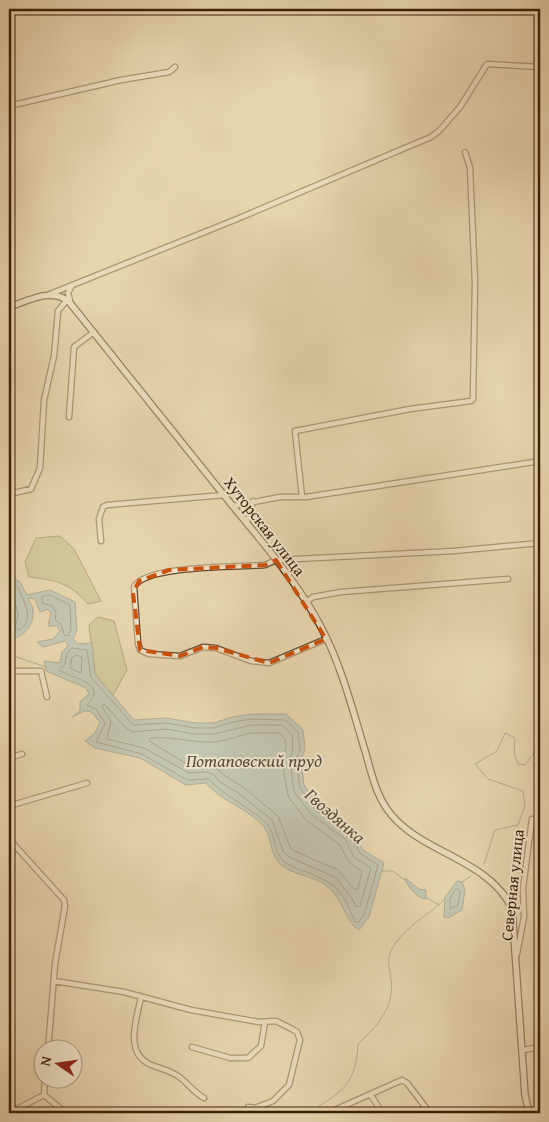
<svg xmlns="http://www.w3.org/2000/svg" width="549" height="1122" font-family="'Gentium Book Plus',serif">
	<style>
		.green { fill: #bcbb85; stroke: #7c6d46 }
		.water { fill: #9ab6b5; stroke: #747a6f }
		.lines { fill: none; stroke-linecap: round; stroke-linejoin: round }
		.shore { stroke: #6a6a5e; stroke-width: 1 }
		.stream { stroke: #747a6f; stroke-width: 1 }
		.street-casing { stroke: #664c30; stroke-width: 7 }
		.secondary-casing { stroke: #3b1f07; stroke-width: 8 }
		.street { stroke: #efe3ca; stroke-width: 4.5 }
		.secondary { stroke: #efe3ca; stroke-width: 5.5 }
		.marked { fill: none; stroke: #ce500b; stroke-width: 4; stroke-dasharray: 10 6; stroke-linejoin: round }
		.labels { text-anchor: middle; stroke-width: 4; stroke-linejoin: round; paint-order: stroke }
		.street-label { font-size: 16px; fill: #3b1f07; stroke: #efe3ca }
		.water-label { font-size: 18px; font-style: italic; fill: #584c3b; stroke: #efe3ca }
	</style>
	<rect width="100%" height="100%" fill="#e6d4ad"/>
	<filter id="stains"><feTurbulence type="fractalNoise" baseFrequency=".004" numOctaves="4"/><feColorMatrix values="0 0 0 0 .2 0 0 0 0 .09 0 0 0 0 .02 0 0 0 .5 -.17"/></filter>
	<radialGradient id="worn" r=".72"><stop offset=".6" stop-color="#630" stop-opacity="0"/><stop offset="1" stop-color="#630" stop-opacity=".3"/></radialGradient>
	<!-- green -->
	<path class="green" d="M60,536L74,549L101,601L88,604C70,583 56,580 29,577L25,562L36,538Z
		M98,617L114,621L127,670L113,695L95,674L89,625Z"/>
	<!-- water -->
	<path class="water" d="M14,578L20,582L27,595L50,590L75,602L77,630L73,639L78,644L92,643L95,674L134,720L167,718L195,723H214L232,717L251,714H286L303,730L305,749L301,760L304,785L320,807L354,832L363,850L384,863L369,917L359,930C345,922 344,901 329,888C318,877 297,876 284,867C269,857 273,840 264,827C251,810 219,800 206,783L186,785L140,758L95,748L85,741L95,733L100,722L92,712L85,711L72,717L80,711V702L89,694L86,688L46,671L44,661L60,663L62,652L68,646L65,641L43,647L37,642L53,639L60,631L57,626H48L51,613L48,609L40,612L35,599L28,598C29,601 33,606 33,610C35,624 23,639 9,639L13,615L9,602V580Z
		M405,878L419,889L426,890V899C417,898 408,888 405,878Z
		M457,881L462,882L465,890L462,910L448,918L444,917L445,897Z"/>
	<g class="lines">
		<!-- shore -->
		<path class="shore" d="M9,584L17,586C23,599 36,620 19,630L15,628L18,615L16,605L9,601
			M50,595L70,605L71,629L68,636L64,635L61,624L55,620L56,612L53,606L42,603V597Z
			M72,648L87,650L91,677L133,725L166,723L195,728H214L233,722L251,719L285,720L298,732L300,749L296,760L300,788L316,810L350,835L360,853L378,865L364,915L359,922H355C343,891 338,885 307,872C300,870 292,867 286,863C272,853 277,834 266,823C249,806 225,797 209,779L187,780L142,754L96,742L105,723L96,709L87,705C89,702 93,699 94,695C97,681 67,676 59,670L65,664L67,654Z
			M76,655L82,657L81,673L70,668L72,658Z
			M104,704L126,728L133,732L166,729L194,734H214L252,725H282L292,735L293,748L290,761L294,792L312,815L345,839L354,857L371,868L360,906L356,907L352,898L335,877L289,857L283,851L272,820L238,793L220,782L213,774L206,772L189,773L144,748L107,739L111,721L102,707Z
			M252,733H279L285,739L286,747L282,761L288,796L306,820L339,844L349,862L362,872L358,889H354L338,870L294,851L290,847L278,816L243,787L225,776L215,767L206,764L190,766L149,741L151,738C172,736 192,743 214,742C227,741 239,735 252,733Z
			M458,889L460,892L458,905L450,909V899L455,890Z"/>
		<!-- stream -->
		<path class="stream" d="M9,639H13L11,655L46,667
			M484,864L495,830L518,825L525,806L523,791L488,779L475,764L497,751L505,733L515,738L514,753L518,764L525,765L540,745
			M382,871H393L406,881
			M462,882L471,876
			M427,898L439,905
			M307,1113C341,1093 356,1086 358,1044C377,1026 395,1008 391,979C390,971 387,961 390,953C400,930 427,916 445,899"/>
		<defs>
			<path id="street" d="M9,106L121,80L169,72L175,67
				M50,294L237,219L431,137L439,131L460,107L487,64L540,67
				M70,301L68,293L72,285
				M69,417L74,347L94,332
				M9,494L31,489L40,468L44,400L54,356L58,311L67,300
				M302,497L295,431L410,409L471,401L473,399L475,282L470,168L465,152
				M233,506L280,497H306L540,461
				M247,522L253,501
				M101,541L99,519L103,507L107,505L224,495
				M306,602L313,597L341,592L508,579
				M326,639L269,663L251,661L216,648L203,647L180,656L149,654L140,650L138,643L134,587C144,565 240,567 265,565L276,560L454,551L540,543
				M9,671H41L47,697
				M9,758L22,754
				M9,806L87,783
				M9,839L64,900L65,906L55,964L48,1050
				M517,954L524,917L523,888L532,819L540,821
				M54,981L124,992L191,1010L259,1022L276,1021L292,1029L297,1032L300,1040L289,1085L273,1101L255,1108L248,1107
				M141,997C137,1018 124,1051 149,1064C158,1068 169,1070 178,1076C188,1083 193,1092 204,1098
				M192,1047L230,1058H248L261,1046L265,1022
				M523,1050L540,1047
				M44,1095L66,1113
				M371,1095L382,1113
				M9,1113L44,1095L45,1080
				M328,1113L402,1080L407,1083L430,1113"/>
			<path id="secondary" d="M9,307C28,301 54,286 70,303C120,365 169,427 219,489C254,533 294,576 320,625C340,662 351,704 363,744C370,766 374,791 387,809C417,853 487,857 512,908L525,1095L529,1113"/>
		</defs>
		<!-- street casing -->
		<use href="#street" class="street-casing"/>
		<!-- secondary casing -->
		<use href="#secondary" class="secondary-casing"/>
		<!-- street -->
		<use href="#street" class="street"/>
		<!-- secondary -->
		<use href="#secondary" class="secondary"/>
	</g>
	<!-- marked area -->
	<path d="M0 0H549V1122H0ZM276,560L326,639L269,663L216,648L203,647L180,656L140,650L133,593L139,581L169,570L265,565Z" fill="#e6d4ad" fill-opacity=".55" fill-rule="evenodd"/>
	<path class="marked" d="M276,560L326,639L269,663L216,648L203,647L180,656L140,650L133,593L139,581L169,570L265,565Z"/>
	<g class="labels">
		<!-- street labels -->
		<g class="street-label">
			<text transform="translate(265 526) rotate(52)" y="6">Хуторская улица</text>
			<text transform="translate(512 885) rotate(-84)" y="6">Северная улица</text>
		</g>
		<!-- water labels -->
		<g class="water-label">
			<text x="254" y="767">Потаповский пруд</text>
			<text transform="translate(335 816) rotate(41)" y="6">Гвоздянка</text>
		</g>
	</g>
	<!-- margin -->
	<rect width="549" height="1122" fill="none" stroke="#e6d4ad" stroke-width="30"/>
	<rect x="10" y="10" width="529" height="1102" fill="none" stroke="#3b1f07" stroke-width="2.5"/>
	<rect x="15" y="15" width="519" height="1092" fill="none" stroke="#3b1f07"/>
	<!-- north arrow -->
	<g transform="translate(58 1064) rotate(283)"><circle r="24" fill="#efe3ca" stroke="#a7957c"/>
	<path d="M0-4L9 19L0 12L-9 19Z" fill="#8f2418"/>
	<text y="-8" font-size="14" font-weight="bold" text-anchor="middle" fill="#3b1f07">N</text>
	</g>
	<rect width="100%" height="100%" filter="url(#stains)"/>
	<rect width="100%" height="100%" fill="url(#worn)"/>
</svg>
